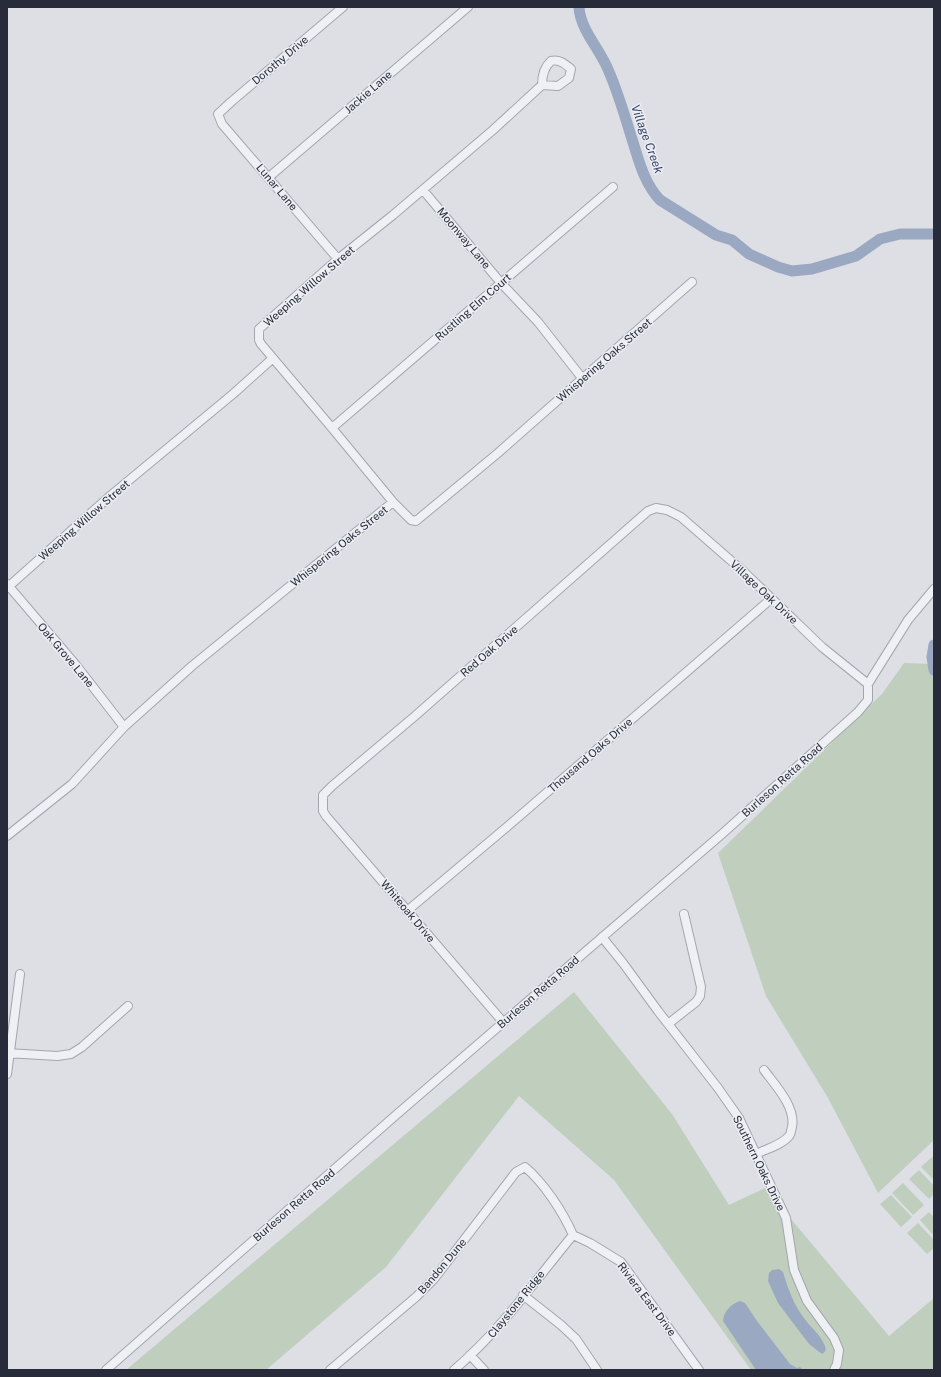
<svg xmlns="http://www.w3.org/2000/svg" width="941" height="1377" font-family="'Public Sans',sans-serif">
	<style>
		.green { fill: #c0cebe }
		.water { fill: #9ba8c2 }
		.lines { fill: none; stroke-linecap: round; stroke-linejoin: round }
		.river { stroke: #9ba8c2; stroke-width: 11 }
		.minor-casing { stroke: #a3a6ae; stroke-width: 10 }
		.minor { stroke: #eff0f4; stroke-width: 8 }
		.labels { text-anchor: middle; stroke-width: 3; stroke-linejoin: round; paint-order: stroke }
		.street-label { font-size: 11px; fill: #282c3a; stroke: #eceef3 }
		.water-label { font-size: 12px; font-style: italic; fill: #364669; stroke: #eceef3 }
	</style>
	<rect width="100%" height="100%" fill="#dddfe5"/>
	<!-- green -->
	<path class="green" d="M904,663L933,664L934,670V1140L878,1193L828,1098L766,996L718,853L882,694Z
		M574,992L672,1114L729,1205L765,1188L889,1336L934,1298V1370H751L614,1180L519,1096L386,1267L266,1370H126Z
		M932,1157L934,1159V1180L921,1167Z
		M919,1170L934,1186V1194L929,1199L909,1179Z
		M903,1183L924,1205L913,1215L892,1193Z
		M891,1195L912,1217L901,1227L880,1204Z
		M929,1212L934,1217V1236L920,1220Z
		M918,1223L934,1240V1248L927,1254L907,1233Z"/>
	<!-- water -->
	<path class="water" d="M779,1269L783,1272C788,1289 794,1305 804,1318C810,1327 820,1334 824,1344C826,1348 827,1351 822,1354L809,1344L778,1303L768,1281L769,1273L772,1270Z
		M740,1301L745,1303L757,1321L790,1364L797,1368L800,1367L803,1370H756L723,1321C724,1311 731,1304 740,1301Z"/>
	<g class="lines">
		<!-- river -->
		<path class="river" d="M579,7C580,28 597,46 606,65C617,88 624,114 632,139C639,161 644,183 660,200L716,235L732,240L749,254L778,267L792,271L812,269L856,256L880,239L900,234H934
			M934,645L932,657L934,670"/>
		<defs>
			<path id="minor" d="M542,85L558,86L569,78L571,69C565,64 560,59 551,61C544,67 542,75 542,85L493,130L393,215L338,259L259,329V340L261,344L332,428L393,502L411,520L416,521L498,453L692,282
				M269,177L468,7
				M423,190L501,283L538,322L582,378
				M338,259L222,124L218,114L231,102L343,7
				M332,428L613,187
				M7,584L76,665L124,727
				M7,588L110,496L233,394L272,359
				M7,836L72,784L124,727L192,666L393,502
				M407,911L508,826L771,599
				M602,937L623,963L658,1011L718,1088L739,1118L786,1218L794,1270L807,1301L834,1338L839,1350L837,1364L834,1370
				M503,1022L326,816L323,811V795L332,786L415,716L648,511L656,508L667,510L681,517L744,572L822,647L868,684
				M668,1024L696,1002L700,996L701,987L684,914
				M7,1053L57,1056L71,1054L82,1047L128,1006
				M7,1074L20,974
				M756,1154C766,1149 782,1145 789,1136C791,1134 791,1130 792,1127C796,1107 775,1085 764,1070
				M523,1295L561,1325L576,1339L597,1370
				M470,1355L484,1370
				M106,1370L396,1115L722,834L858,712L868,700V684L908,620L934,589
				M330,1370L416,1297L434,1279L516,1172L525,1167C544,1183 563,1212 573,1235L590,1243L621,1262L699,1370
				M454,1370C500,1331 535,1281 573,1235"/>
		</defs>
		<!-- minor casing -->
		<use href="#minor" class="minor-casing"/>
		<!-- minor -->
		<use href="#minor" class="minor"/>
	</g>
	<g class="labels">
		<!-- street labels -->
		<g class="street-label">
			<text transform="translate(280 60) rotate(-40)" y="4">Dorothy Drive</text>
			<text transform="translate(368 92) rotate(-41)" y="4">Jackie Lane</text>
			<text transform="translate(277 187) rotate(50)" y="4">Lunar Lane</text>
			<text transform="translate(464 238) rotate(50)" y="4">Moonway Lane</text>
			<text transform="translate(309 286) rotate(-41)" y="4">Weeping Willow Street</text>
			<text transform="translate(473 307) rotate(-41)" y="4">Rustling Elm Court</text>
			<text transform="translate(604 360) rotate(-41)" y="4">Whispering Oaks Street</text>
			<text transform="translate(84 520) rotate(-41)" y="4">Weeping Willow Street</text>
			<text transform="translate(339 546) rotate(-39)" y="4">Whispering Oaks Street</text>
			<text transform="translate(764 592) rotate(43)" y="4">Village Oak Drive</text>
			<text transform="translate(489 651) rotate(-41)" y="4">Red Oak Drive</text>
			<text transform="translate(66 655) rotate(50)" y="4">Oak Grove Lane</text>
			<text transform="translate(590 755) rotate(-41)" y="4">Thousand Oaks Drive</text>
			<text transform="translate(782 780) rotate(-42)" y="4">Burleson Retta Road</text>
			<text transform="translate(408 911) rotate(50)" y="4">Whiteoak Drive</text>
			<text transform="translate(538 992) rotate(-41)" y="4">Burleson Retta Road</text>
			<text transform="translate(759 1163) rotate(64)" y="4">Southern Oaks Drive</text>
			<text transform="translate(294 1205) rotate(-41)" y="4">Burleson Retta Road</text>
			<text transform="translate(442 1266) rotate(-50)" y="4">Bandon Dune</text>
			<text transform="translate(647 1299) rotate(53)" y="4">Riviera East Drive</text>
			<text transform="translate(516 1304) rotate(-51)" y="4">Claystone Ridge</text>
		</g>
		<!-- water labels -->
		<g class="water-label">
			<text transform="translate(647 139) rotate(70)" y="4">Village Creek</text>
		</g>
	</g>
	<!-- border -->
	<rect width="941" height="1377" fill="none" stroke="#282c3a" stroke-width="16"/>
</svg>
